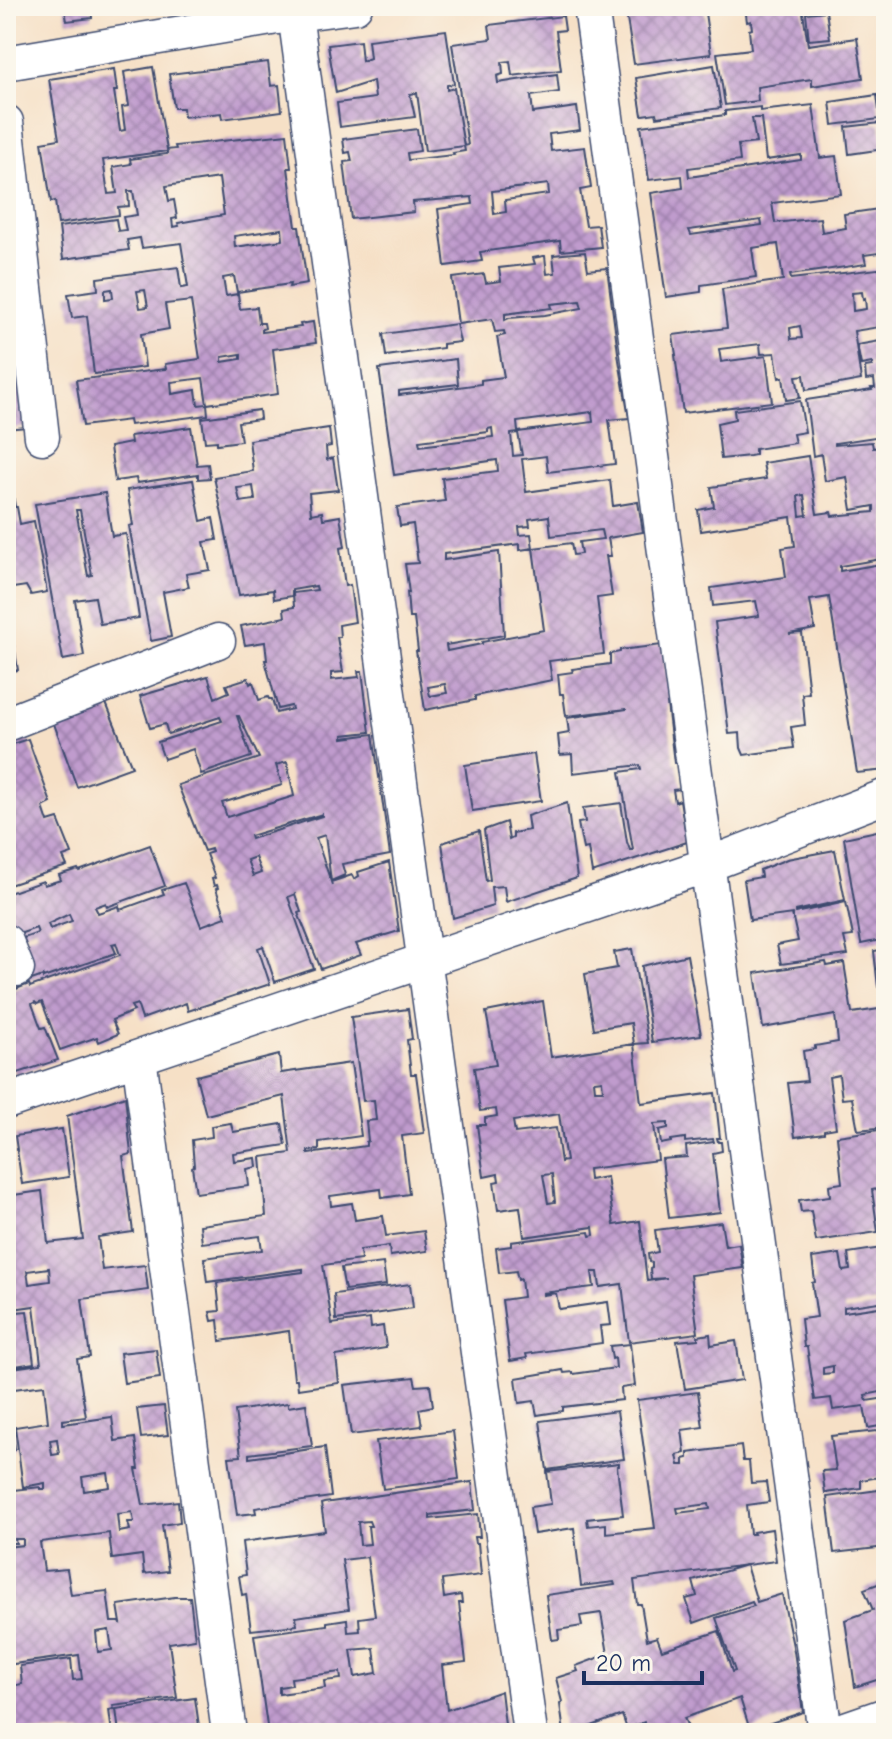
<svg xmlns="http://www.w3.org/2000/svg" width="892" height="1739" font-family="'Comic Neue',sans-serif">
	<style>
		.building { fill: url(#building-cross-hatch); fill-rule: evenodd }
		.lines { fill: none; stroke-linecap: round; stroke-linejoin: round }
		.street-casing { stroke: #3c4a6e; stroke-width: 37 }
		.street { stroke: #fff; stroke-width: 34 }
	</style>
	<defs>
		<pattern id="building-cross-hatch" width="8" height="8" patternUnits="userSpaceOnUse" patternTransform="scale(2)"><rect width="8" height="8" fill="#c09bcd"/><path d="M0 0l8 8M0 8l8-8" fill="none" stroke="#9b7faa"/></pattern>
	</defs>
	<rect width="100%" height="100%" fill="#fbf7ec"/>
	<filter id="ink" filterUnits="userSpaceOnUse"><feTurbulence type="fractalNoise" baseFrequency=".0125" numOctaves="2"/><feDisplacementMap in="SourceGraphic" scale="16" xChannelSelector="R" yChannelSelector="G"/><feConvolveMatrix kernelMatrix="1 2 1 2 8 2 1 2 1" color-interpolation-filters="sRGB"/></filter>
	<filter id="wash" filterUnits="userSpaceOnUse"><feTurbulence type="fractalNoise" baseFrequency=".006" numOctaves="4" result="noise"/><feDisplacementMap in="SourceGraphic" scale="32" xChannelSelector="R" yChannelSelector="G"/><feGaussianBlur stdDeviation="1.8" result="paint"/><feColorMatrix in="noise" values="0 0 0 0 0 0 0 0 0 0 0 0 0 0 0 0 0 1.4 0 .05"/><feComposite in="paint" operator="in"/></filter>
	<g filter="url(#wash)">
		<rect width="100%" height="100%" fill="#f6e0c6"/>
		<g id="blocks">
			<!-- building -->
			<path class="building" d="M64,6H91L92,18L67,21Z
				M625,6H704L711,54L634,64Z
				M745,6H802L808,45L857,38L863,78L812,86V79L757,87L758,101L725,105L717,53L751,49L749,30L752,29L751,21L747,22Z
				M826,11L830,38L809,40L806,13Z
				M563,16L565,30L556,31L561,70L512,76L510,61L502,62L503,74L497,76L498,83L557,74L559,92L531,96L533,113L577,107L580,130L549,134L551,151L585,147L591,188L580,190L586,226L598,225L601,247L561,251L560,241L480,252L482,261L445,266L438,209L473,204L472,197L413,202L414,212L351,219L344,162L352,161L350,152L345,153L343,139L417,129L420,151L407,153L408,160L454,155L453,153L465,151L464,146L425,151L417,93L410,94L415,117L340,127L337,103L375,98L373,81L336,93L328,45L360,41L362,61L370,58L368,40L446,30L454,84L447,85V90L454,88L464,146L468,145L452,44L491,39L489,25ZM548,184L549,194L505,200L506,212L494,214L492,191Z
				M268,62L271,86L279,85L282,111L222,119L221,113L184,117L183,108H174L169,74Z
				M714,65L721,108L657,117L656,113L642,115L636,78Z
				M153,67L167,150L176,149L175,146L287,134L291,168H288L296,227H299L307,284L289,287L290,284L237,292L234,276L223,278L226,296L238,294L240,309L257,307L259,323H264L265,328L262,329V332L301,327L300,324L313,322L316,343L273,349L278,394L207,404L203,378L171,382L172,394L196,390L198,405L207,404L208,415L130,425L129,420L83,426L76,380L166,369L165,364L200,359L191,301L165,304L169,329L141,334L145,367L94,374L87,316L72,318L68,294L98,290L97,278L178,267L181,288L188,287L181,243L142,248L140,238L127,240L129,250L63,259L59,227L116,219L118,231L126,230L123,217L137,215L133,191H128L129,206L118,207L119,215L58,224L55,201L51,202L42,142L59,139L49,79L114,69L117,91H114L120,131L125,130L122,107L129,106L124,72ZM167,151V154L130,159L131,164L113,167L117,193L108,194L103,160ZM219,178L224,215L178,223L179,226L173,227L172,219L177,218L174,200L169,201L166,186ZM282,229L283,240L235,247L234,236ZM112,289L113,298L105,299V290ZM145,290L148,307L140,308L137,291ZM241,354V359L222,362V357Z
				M877,95L880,119L833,125L830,102Z
				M813,105L820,158L836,156L841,194L772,203L775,223L820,218L822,232L846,228L844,214L886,208V252L864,255L866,264L790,275L791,279L886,268V326L854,331L861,380L806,390L804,375L796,376L800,398L786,400L783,377L779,378L775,353L761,354L760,344L719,349L721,362L766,356L772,402L683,413L675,355H676L673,335L727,328L722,289L783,280L778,244L752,248L756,277L701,285V292L666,297L651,193L683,188L682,176L649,180L641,126L725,115V111L760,107V111ZM752,118H761L766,160L801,155V160L689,177L688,168L740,161L738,145L756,143ZM761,220L762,225L691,235L689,230ZM862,292L863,299L865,298L866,309L853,311L852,293ZM800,326L802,338L791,339L790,328Z
				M880,123L884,149L849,154L846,127Z
				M585,252L588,270L607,268L619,360L629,418L609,420L615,464L548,472L546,456L522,459L526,492L610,480L613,506L638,502L643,532L608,538L611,556H606L612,596L597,598L604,654L549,661L552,680L475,696V700L425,710L416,651H418L414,618H409L407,592L409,593L405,564L418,563L413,524L400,526L397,507L445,501L442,478L498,471L497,460L394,475L379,369L456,359L458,384L399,391V395L481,384V380L504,377L497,337L505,335L504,331L495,332L492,319L458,324L452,278L484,274L486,283L501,281L499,268L535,264L533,258L543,256H545L547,274L555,273L553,255ZM580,301L582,308L545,315L509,318L505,320V314L552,308L551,304ZM592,412L593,422L518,432L517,422ZM492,428L493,437L420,446L419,441L488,432V429ZM518,433L522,455L513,456L511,434ZM549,516L551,536L601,530L603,539L579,542L581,554L573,555L571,543L533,548L544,630L482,642V644L447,651L446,645L504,635L499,552L444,560V554L520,544V550L533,548L531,534L520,535L519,527L530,526L529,519ZM445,684L447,693L430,696L428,687Z
				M6,282H8L13,325L6,326Z
				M456,324L460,342L443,344V348L386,356L383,334Z
				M886,340V439H882L881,436L835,443V445L872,442L873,448L886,446V770L857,773L829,597L810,600L815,629L789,634L802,633L809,693L802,694L805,725L791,727L794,748L744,755L741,748L740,733L729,734L715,622L759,616L756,601L713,606L711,588L786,577L782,548L795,546L791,517L701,531L698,510L714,507L711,487L766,479L763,463L808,456L817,514L831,512L832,516L874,512V506L852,510L847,477L825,481L821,454L813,456L806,400L872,390L871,388H875L874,379L866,380L865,367L872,366V363L861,365L857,345ZM804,495L807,515L800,516L798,496ZM881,559V564L840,571V566Z
				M18,361L26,427L6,429V363Z
				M800,401L805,432L793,434L795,443L755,449V455L750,456L721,459L717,423L735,419L734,410Z
				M259,410L260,419L238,422L241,441L217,444V441L205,442L202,418Z
				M191,427L197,465L208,464L210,478L198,479V474L137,483L136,478L115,481L110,447L131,443L130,436Z
				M329,428L331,446L326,447L327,460L333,458L338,490L309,493L311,514L322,512L323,519L340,516L345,547L340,548L345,586L350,585L355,622L339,625L340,637H337L343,672L331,673V680L359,677L358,671H362L370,732L343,735V738L373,734L390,855L342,864L345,875L331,881L325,835L316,838L332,885L331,882L352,875L354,879L359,876L358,872L389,862L399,931L356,944L361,955L321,969L298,913L301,912L295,894L288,897L314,969L275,982L263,946L258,948L270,984L188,1011L186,1003L142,1019L137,1004L131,1006L134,1011L112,1020L118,1034L99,1042L97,1037L60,1050L42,1002L37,1004L35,1002L32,1004L41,1028L45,1027L58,1060L15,1074L8,1055L6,1056V993L29,984L30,987L120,955L116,943L112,944L116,953L43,978V976L26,982L10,943L38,933L36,928L11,937L6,926V894L43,881L44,885L61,880L59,875L78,869L79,871L150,845L165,886L107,907L106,903L95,907L98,913L119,906L120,910L164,894L162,890L184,883L201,926L226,917L216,889L218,888L217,885L214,886L212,879L215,878L206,854L212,852L211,849L204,851L178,785L259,758L239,716H237L251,757L201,774L193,749L164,759L158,742L222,721L220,717L168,734L165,724L150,728L140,696L208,676L215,698L229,692L226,685L248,678L250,684L253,682L259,700L268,697L269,699H272L276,713L292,709L291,706L278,709L265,660H267L265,642L245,645L241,626L285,617L284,609L294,607L293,593L317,590L316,586L292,590V596L274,599L273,590L239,595L214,477L253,471L249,440ZM253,486L255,500L240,502L237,488ZM287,762L294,796L227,817L222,803L282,785L276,765ZM322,814V816L251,839L250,836ZM255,857L261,873L253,876L247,860ZM69,914L72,921L50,929L48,924Z
				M193,480L201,521L213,518L217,540L204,542L210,570L186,574L189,587L163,592L171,637L151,641L129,526L133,525L127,490Z
				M11,482L15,507H17L20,524L34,521L47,592L31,595L26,586L6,589V483Z
				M105,493L112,536L126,534L139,618L100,624L95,597L75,600L84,656L63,660L35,504ZM76,510H80L92,575L88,576Z
				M6,608H8L18,670L6,673Z
				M662,645L670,705L667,704L674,763H677L682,789L673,790L675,802L680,800L687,842L592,873L588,848L583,849L578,823L585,822L583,808L621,803L627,842L630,850H633L620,772L641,769L640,765L573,773L572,754L560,755L558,735L569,733L567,718L627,709L566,716L563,694H560L558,674L573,672L572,669L610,664V654L620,652V650Z
				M106,703L132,767L77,787L53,721Z
				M28,739L51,803L43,807L48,822L58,819L72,854L63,857L67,866L6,886V746Z
				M534,754L541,801L472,811L465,765Z
				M567,803L577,878L506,902L504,886L491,887L493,906L453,918L442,843L479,831L486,881L490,880L484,830L506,822L509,840L513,838V833L529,830L527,816Z
				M886,829V939L861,944L844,838Z
				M835,850L845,900L795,911V913L846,902L853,936L844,937L848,955L781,964L777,945L798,941L792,914L750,920L744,880L761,877L760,870L787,859Z
				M632,949L648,1043L634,1044L641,1103L715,1093L720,1138H717L718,1142H721L722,1151L713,1153L720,1212L669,1218L662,1159L687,1157L686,1146L714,1142L713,1139L685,1142V1138L671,1140V1142L661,1144L659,1130L668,1128V1123L654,1124L658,1160L588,1169L589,1180L607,1177L614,1225L640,1221L647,1281L667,1278L651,1279L650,1269L652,1268V1263L649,1262L648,1254L658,1252L655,1230L721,1222L725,1246L739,1244L743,1268L690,1275L698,1333L629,1342L622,1284L600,1287L598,1272H592L594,1287L543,1293V1295L556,1293L559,1309L608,1302L611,1325L600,1326L602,1343L526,1354L527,1358L510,1361L502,1300L523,1297L521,1279L518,1280L516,1271L499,1273L496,1248L511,1246V1242L589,1232L590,1236L594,1235L593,1227L524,1237L520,1207L498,1210L494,1182L499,1181L498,1174L484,1177L477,1125H485V1118L497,1116L496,1109L480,1111L474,1068L496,1065L486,1012L543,1001L551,1057L634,1044L631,1023L594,1029L585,974L617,968L614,952ZM602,1080L603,1090H595L594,1081ZM559,1114L566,1161L561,1162L556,1128L515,1133L513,1121ZM552,1174L555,1202L548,1203L543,1175Z
				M886,949V986L878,987L874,951Z
				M687,955L701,1035L652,1042L643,982L642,966Z
				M826,962L827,966L844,963L852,1013L886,1008V1127L858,1130L852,1098L842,1099L839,1075L829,1077L836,1128L824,1130V1133L795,1137L788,1083L807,1081L803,1051L815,1049V1046L838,1042L835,1015L763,1028L755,973Z
				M408,1009L412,1039L407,1040L411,1074H416L424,1133L402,1136L409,1194L382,1198L381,1189L330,1196L331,1206L352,1203L355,1220L383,1216L386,1236L424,1231L427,1251L390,1256L389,1246L360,1250L361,1260L323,1265L332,1324L370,1319L371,1328L383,1326L386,1348L336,1356L339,1383L298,1389L297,1379H294L289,1331L220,1341L218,1320L212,1321L210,1312L220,1311L217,1283L303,1272V1269L207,1282L204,1258L262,1250L260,1236L202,1243L200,1225L266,1216L261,1157L291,1153L284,1096L206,1115L196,1076L279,1055L281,1073L351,1063L361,1136L319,1142V1150L308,1151V1154L366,1146V1142L368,1141L366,1121L376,1120L374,1100L363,1101L351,1017Z
				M125,1096L131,1154L123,1156L133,1232L98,1237L102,1270L145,1265L148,1290L82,1299L90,1357L77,1359L86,1417L63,1420V1424L112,1417L115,1441L135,1438L139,1469H136L143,1505L178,1501L180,1522L162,1525L168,1571L144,1574L142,1555L112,1559L109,1533L40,1542L44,1571L67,1569L71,1595L107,1591L111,1622H119L121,1623L118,1605L175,1597H190L195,1639L169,1643L177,1698L113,1706L114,1709L109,1710L112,1733H6V1687L22,1684L20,1666L71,1659L73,1680L82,1679L79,1655L6,1665V1547L23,1545V1539H15L16,1543H6V1491L40,1487V1489H45V1483L23,1487L15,1427L48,1422L44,1385L6,1390V1369L41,1364L34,1306L6,1310V1252H9L6,1241V1196L42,1191L48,1243L83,1239L67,1116ZM49,1268L50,1281L29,1284L27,1271ZM57,1439L59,1454L52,1455L50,1440ZM108,1473L110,1487L84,1491L82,1477ZM132,1512L134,1522H128L130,1530L119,1532L117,1514ZM109,1630L112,1650L98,1652L96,1632Z
				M231,1123L233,1132L282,1124L286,1145L233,1153L234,1161L256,1158L257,1167L247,1169L249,1186L196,1193L192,1167L194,1166L192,1140L212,1137L211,1126Z
				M62,1129L69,1177L22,1184L15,1136Z
				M886,1129V1187L872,1190L878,1232L816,1241L811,1211L801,1212L799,1200L830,1196L829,1185L842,1183L837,1136Z
				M886,1238V1301L844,1307V1312L886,1306V1391L865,1395L867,1401L886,1398V1425L868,1428L864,1406L833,1410L831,1398L815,1400L807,1347H804L801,1319L817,1317L812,1283L815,1282L812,1258L840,1254L843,1271L850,1270L848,1253L882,1248L880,1239ZM833,1366V1373L823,1374V1368Z
				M383,1263L386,1285L345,1290L341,1268Z
				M410,1284L413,1308L336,1320L334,1294Z
				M27,1311L34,1363L9,1367L8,1359L6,1360V1313Z
				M710,1334L711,1345L736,1341L742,1380L685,1389L677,1341L698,1339V1336Z
				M630,1344L635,1386L621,1388L622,1400L563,1407V1411L537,1415L534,1401L519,1403L516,1378L563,1370L564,1373L573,1372V1374L616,1368L615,1358L612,1359L610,1346Z
				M156,1349L160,1378L124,1383L120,1353Z
				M414,1377L416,1386L430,1385L433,1406L419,1409L422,1426L351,1435L344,1385Z
				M698,1392L703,1427L682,1430L685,1453L677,1455L679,1465H684V1459L688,1458V1453L741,1446L743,1461H749L751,1483L766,1482L769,1502L747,1505L750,1534H754L753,1532L772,1529L776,1561L634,1580L637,1604H641L647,1640L657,1637L662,1650L719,1631L732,1672L735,1671L716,1618L754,1606L752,1602L694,1623L686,1599L697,1596L693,1581L746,1565L757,1602L782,1594L794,1651L803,1712L750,1730L740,1698L684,1718L690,1732L687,1733H647L644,1722L627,1729L622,1715L572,1733H564L560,1704L562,1702L556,1678L578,1671L576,1666L608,1654L601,1613L580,1616L582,1626L558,1630L559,1639L552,1640L546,1595L615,1585L614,1582L581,1586L574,1528L534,1534L530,1507L551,1504L547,1472L619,1463V1466H617L623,1515L587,1519L588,1526L606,1524V1533L655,1528L637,1400ZM709,1504L710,1509L678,1513L677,1508Z
				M288,1403V1407L306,1404L312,1446L249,1454V1458L325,1447L331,1497L255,1508L256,1513L237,1515L229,1457L241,1456L235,1411Z
				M164,1406L168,1435L141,1438L137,1409Z
				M617,1411L624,1459L547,1470L540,1421Z
				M6,1428H12L15,1450L6,1451Z
				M886,1430V1476L861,1480V1488L825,1493L822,1471L836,1470L831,1436Z
				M453,1431L459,1479L383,1489L376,1441Z
				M472,1482L475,1510L430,1515V1519L478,1514L480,1537H474L475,1543H478L481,1575L442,1580L444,1598L461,1595L462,1603H459L466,1662L442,1665L447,1710L501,1691L506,1733H329L328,1728L318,1730L319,1733H268L254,1635L327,1625V1622L347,1619L348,1632L360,1631L359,1618L375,1616L367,1557L342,1560L349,1609L296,1617L297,1625L251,1630L246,1594L242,1595L239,1576L246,1575L242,1542L325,1531L321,1504L324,1503ZM369,1521L371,1526H368L370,1544L360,1545L358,1522ZM374,1648L377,1673L355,1677L351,1650ZM340,1672L341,1679L324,1681L325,1688L279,1694V1687L292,1685L291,1678Z
				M886,1489V1547L834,1553L827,1497Z
				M886,1581V1677L855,1687L845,1620L873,1610L864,1589Z
				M195,1698L200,1733H119L116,1709Z"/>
		</g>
	</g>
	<g filter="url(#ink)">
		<use href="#blocks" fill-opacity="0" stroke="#3c4a6e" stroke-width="2"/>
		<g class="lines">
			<defs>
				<path id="street" d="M591,6L825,1733
					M295,14L530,1733
					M6,63L295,14L355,6
					M6,122L42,437
					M6,724L218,641
					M6,942L17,969
					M139,1057L229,1733
					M6,1102L707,865L886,796
					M834,1733L886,1715"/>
			</defs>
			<!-- street casing -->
			<use href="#street" class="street-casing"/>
			<!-- street -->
			<use href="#street" class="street"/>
		</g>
	</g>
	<!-- margin -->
	<rect width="892" height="1739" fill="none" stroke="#fbf7ec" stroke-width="32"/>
	<!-- scale -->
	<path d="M584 1671v12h118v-12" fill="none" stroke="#1b2f5e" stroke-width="4"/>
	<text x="596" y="1671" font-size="24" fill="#1b2f5e" stroke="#fbf7ec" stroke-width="6" paint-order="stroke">20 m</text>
</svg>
